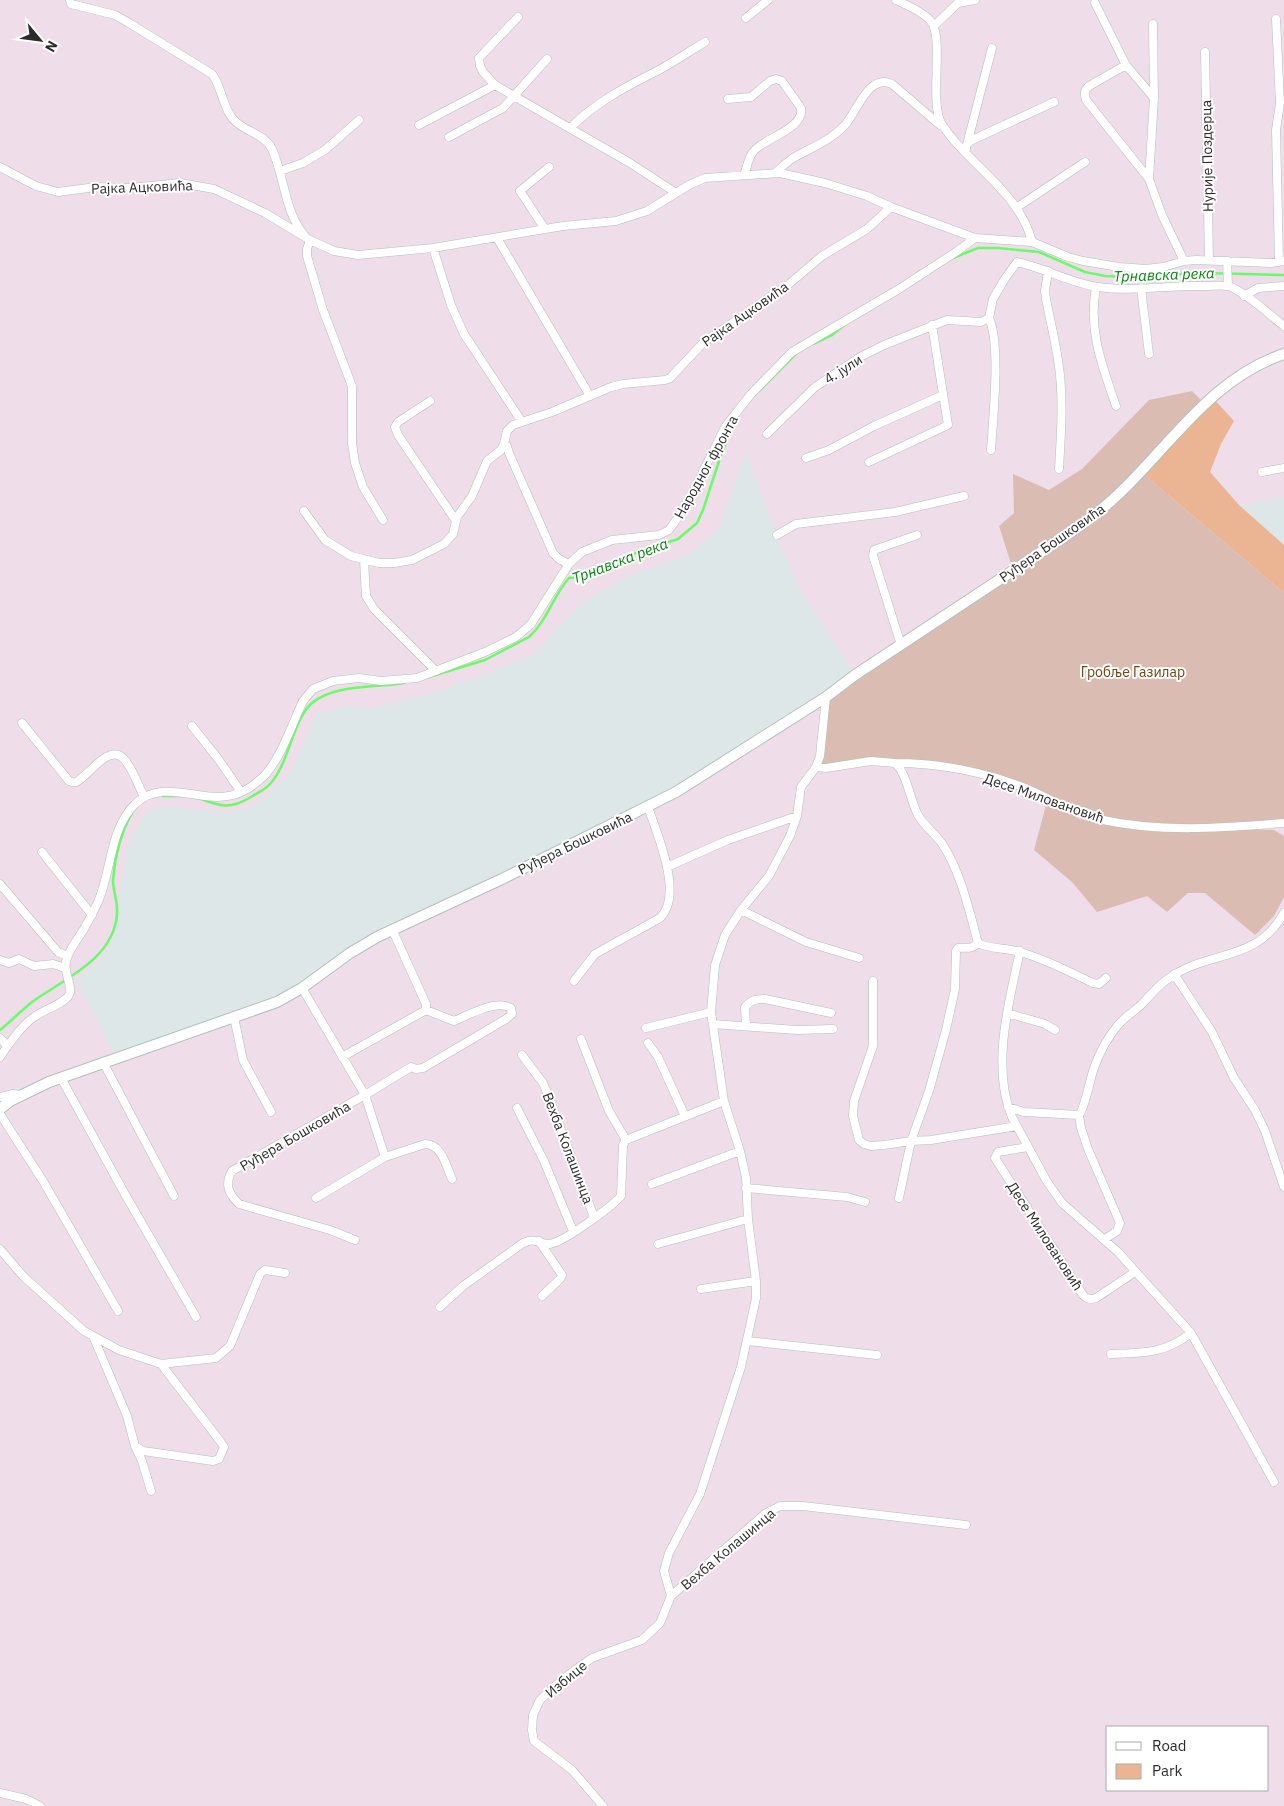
<svg xmlns="http://www.w3.org/2000/svg" width="1284" height="1806" font-family="'IBM Plex Sans',sans-serif">
	<style>
		.industrial { fill: #dee7e7 }
		.green { fill: #ebb594 }
		.cemetery { fill: #dbbcb3 }
		.lines { fill: none; stroke-linecap: round; stroke-linejoin: round }
		.stream { stroke: #69fc66; stroke-width: 2.5 }
		.minor-casing { stroke: #b1c1ba; stroke-width: 9 }
		.secondary-casing { stroke: #b1c1ba; stroke-width: 12 }
		.minor { stroke: #fff; stroke-width: 8 }
		.secondary { stroke: #fff; stroke-width: 10 }
		.labels { text-anchor: middle; stroke-width: 4; stroke-linejoin: round; paint-order: stroke }
		.street-label { font-size: 14px; fill: #2c2c2c; stroke: #fff }
		.park-label { font-size: 14px; fill: #734413; stroke: #fff }
		.water-label { font-size: 15px; font-style: italic; fill: #04860c; stroke: #fff }
	</style>
	<rect width="100%" height="100%" fill="#efddea"/>
	<!-- industrial -->
	<path class="industrial" d="M746,453L777,535L798,586L855,675L720,765L392,929L302,988L116,1058L76,981L104,955L116,930L121,886L127,849L136,829L145,816L154,808L166,806L226,813L248,808L263,800L290,772L316,715L344,706L374,708L437,692L531,656L585,600L627,577L686,556L719,529Z
		M1284,497V545L1239,505Z"/>
	<!-- green -->
	<path class="green" d="M1212,397L1234,421L1221,444L1210,472L1239,505L1284,545V593L1141,472Z"/>
	<!-- cemetery -->
	<path class="cemetery" d="M1192,391L1205,404L1141,472L1284,593V823L1215,828L1112,821L1052,800L1079,819L1117,827L1274,830L1284,836V897L1274,916L1255,935L1205,893H1188L1167,912L1147,896L1097,912L1072,882L1034,850L1048,798L1005,781L913,763L816,767L826,697L1013,570L999,526L1014,513L1013,474L1049,490L1082,469L1149,400Z"/>
	<g class="lines">
		<!-- stream -->
		<path class="stream" d="M953,258L978,248H998L1039,252L1085,272L1105,276L1148,278L1180,274L1205,273L1284,275
			M813,344L832,335L847,323
			M759,391L798,352
			M429,677L485,660L529,637C547,621 553,596 569,578L582,577L595,567L678,539L697,523L703,510L721,455L736,418
			M163,796H185
			M201,799C222,807 231,809 251,797C257,793 265,790 270,784C289,764 293,719 312,703C335,684 375,688 404,683
			M0,1030C11,1021 21,1011 32,1002C64,979 114,959 117,914C118,902 113,891 113,880C115,858 121,832 132,813"/>
		<defs>
			<path id="minor" d="M70,0L71,4L115,15L129,23L212,74C222,87 222,106 233,119C244,132 264,133 272,149C285,178 284,210 304,235
				M896,0C907,5 921,11 930,20C945,36 929,99 941,123C968,165 1020,192 1032,242
				M1095,3L1126,65L1154,98
				M518,17L479,58L480,66L483,72L495,85L630,163L676,193
				M746,18L768,0
				M1276,19L1280,103L1276,130L1279,262
				M1153,24L1154,98L1149,179L1162,215L1184,261
				M934,26L958,3L975,0
				M1205,52L1209,260
				M1126,65L1089,86C1084,91 1084,94 1086,100L1149,179
				M728,99L751,97L770,81L776,79L782,81L801,108C805,129 763,138 753,152C748,158 747,168 744,175
				M419,125L495,85
				M570,128C596,102 627,86 659,70C675,61 690,51 705,42
				M449,137L503,108L547,59
				M968,142L1054,102
				M965,152L992,48
				M0,167L36,186L58,192L96,187L132,188L180,183L214,189L265,213L310,240L334,251L358,255L433,248L563,226L616,221L647,211L689,185L705,178L780,173L825,183L867,196L891,207L975,238L1032,242L1068,257L1083,261L1119,267L1146,269L1163,267L1184,261L1196,260L1271,263L1284,261
				M280,171L303,163L325,150L359,120
				M775,173C781,168 787,162 793,158C812,147 829,142 845,125C857,112 868,73 892,84L940,125
				M1016,208L1085,162
				M545,229L520,191L549,167
				M497,238L590,396
				M310,240L307,249V256L323,310L352,386V443L355,463L363,487L383,520
				M433,248L451,305L464,334L522,422
				M1227,261L1228,286
				M1048,271L1045,291L1046,299C1050,319 1055,340 1058,360C1064,396 1061,433 1059,469
				M1096,287C1088,331 1102,365 1116,406
				M1141,288L1149,354
				M1244,296L1258,288L1284,286
				M989,318C1001,344 993,419 991,450
				M430,401L398,422L395,427L398,435L456,521
				M767,434L815,387L860,357L884,345L947,320L981,322L989,318L993,299L1004,280L1017,262C1045,268 1070,283 1098,287C1133,292 1169,285 1205,286C1212,286 1221,285 1228,286C1243,290 1271,316 1284,326
				M504,444L507,431L513,425L552,412L611,387L623,384L665,380L670,378L703,343L789,284L822,256L867,229L891,207
				M504,444L507,446L509,453L553,553L559,559L569,564
				M806,458L829,450L874,426L943,395
				M869,462L948,425L932,325
				M1262,472L1284,468
				M304,511L325,540L351,556L379,563H394L412,560L444,544L453,534L457,517L472,496L487,461L501,450L504,444
				M777,535L796,524L895,512L964,496
				M364,560L366,596L374,609L436,671
				M901,645L873,556L874,550L917,535
				M22,723L69,781C72,782 73,783 76,782C88,777 109,742 124,759C133,769 138,785 144,797
				M192,726L219,760L241,792
				M895,763C939,763 984,772 1025,788C1049,798 1072,813 1098,819C1159,833 1222,828 1284,823
				M816,767L826,768L871,761L895,763C907,773 910,800 918,815C924,826 936,834 943,845C961,873 969,910 978,943C988,949 1009,948 1020,952C1046,959 1069,972 1093,983L1099,984L1106,978
				M42,852L92,915
				M667,867L728,840L797,816
				M0,884L58,952L67,956
				M741,910L806,942L859,958
				M1020,951C1009,1001 991,1068 1012,1117L1046,1180L1062,1203L1118,1252L1191,1333L1274,1482
				M0,960L9,963L19,959L34,966L53,964L65,968
				M1174,974L1212,1032L1234,1078L1255,1110L1265,1131L1284,1187
				M574,981L595,954L660,918C684,895 657,834 648,807
				M873,981V1046L854,1101L853,1116L859,1140L864,1144L871,1146L884,1145L911,1141L931,1140L1017,1126
				M302,988L365,1095L385,1157
				M1007,1013L1045,1024L1055,1030
				M234,1017L243,1060L271,1112
				M713,1024L797,1030L833,1029
				M746,1026L745,1007C751,1000 756,999 765,999L831,1013
				M646,1028L711,1012
				M0,1038L7,1046
				M581,1039L609,1111L626,1140
				M648,1043L658,1057L685,1116
				M522,1055L543,1083L546,1090L594,1217
				M0,1057C7,1046 23,1024 34,1017C43,1010 64,1004 69,995C74,988 63,972 66,962C68,951 76,942 82,932C88,923 93,912 98,902C112,870 109,830 135,804C164,777 201,804 233,795C245,792 257,783 265,775C282,756 292,724 303,701L313,689L333,681L359,678L381,681L417,678L485,652L516,637L531,624L569,564L582,552L612,540L659,535L669,530L679,516L695,488L725,427L751,394L792,352L899,289L956,252L975,238
				M342,1057L426,1010V1004L392,929
				M103,1062L174,1196
				M61,1078L126,1196L196,1317
				M0,1097L13,1094L21,1095
				M1008,1107L1024,1112L1079,1115
				M517,1108L544,1161L573,1231
				M0,1114L43,1181L118,1311
				M1028,1147L998,1152L995,1158L1083,1295C1087,1299 1090,1300 1096,1298L1135,1272
				M652,1184L740,1151
				M746,1188L847,1197L865,1202
				M316,1198L385,1157L425,1144C442,1144 446,1166 452,1179
				M899,1198L911,1141L929,1091L946,1030L955,989L956,951L958,948C967,947 971,950 978,943
				M1105,1239L1117,1231L1120,1223L1088,1149L1081,1128L1079,1115C1085,1108 1090,1079 1094,1068C1099,1054 1108,1037 1118,1025C1125,1017 1133,1012 1141,1005C1149,997 1156,988 1165,981C1206,949 1256,964 1284,913
				M355,1240L330,1230L239,1204C229,1194 224,1185 232,1171L365,1095L411,1067L416,1069L423,1068L506,1019L512,1014L511,1008C495,999 469,1015 454,1021L426,1010
				M539,1241L562,1275L560,1279L542,1296
				M658,1244L748,1219
				M0,1249L23,1276L84,1331L119,1350L161,1364L216,1358L230,1346L260,1274L265,1270L285,1273
				M701,1289L756,1281
				M440,1307L463,1286L523,1243C537,1237 537,1244 549,1244C563,1243 611,1207 621,1196L623,1145L626,1140L724,1101
				M93,1336L127,1416L135,1446L142,1461L151,1491
				M747,1341L877,1355
				M1111,1354C1143,1353 1164,1354 1191,1333
				M135,1446L143,1451L213,1461L219,1459L224,1447L220,1441L161,1364
				M671,1596L664,1571L669,1553L700,1494L741,1367L756,1298V1281L748,1219L746,1178L740,1151L724,1101L711,1012L715,965L725,935L741,910L769,876L790,836L797,816L801,787L816,767L820,756L826,697
				M0,1793L26,1799L40,1806
				M603,1806L572,1770L534,1741L532,1730L533,1715L540,1700L564,1678L592,1658L642,1640L660,1623L671,1596L766,1513L780,1506H803L966,1525"/>
			<path id="secondary" d="M0,1109L10,1101L49,1082L277,1002L302,988L350,953L377,937L502,879L676,792L826,697L855,675C910,639 965,602 1020,566C1046,548 1074,532 1098,512C1162,461 1203,381 1284,354"/>
		</defs>
		<!-- minor casing -->
		<use href="#minor" class="minor-casing"/>
		<!-- secondary casing -->
		<use href="#secondary" class="secondary-casing"/>
		<!-- minor -->
		<use href="#minor" class="minor"/>
		<!-- secondary -->
		<use href="#secondary" class="secondary"/>
	</g>
	<g class="labels">
		<!-- street labels -->
		<g class="street-label">
			<text transform="translate(1207 156) rotate(-91)" y="5">Нурије Поздерца</text>
			<text transform="translate(142 187) rotate(-2)" y="5">Рајка Ацковића</text>
			<text transform="translate(745 314) rotate(-35)" y="5">Рајка Ацковића</text>
			<text transform="translate(843 369) rotate(-32)" y="5">4. јули</text>
			<text transform="translate(706 467) rotate(-61)" y="5">Народног фронта</text>
			<text transform="translate(1052 543) rotate(-35)" y="5">Руђера Бошковића</text>
			<text transform="translate(1044 798) rotate(19)" y="5">Десе Миловановић</text>
			<text transform="translate(575 843) rotate(-26)" y="5">Руђера Бошковића</text>
			<text transform="translate(295 1136) rotate(-30)" y="5">Руђера Бошковића</text>
			<text transform="translate(568 1148) rotate(69)" y="5">Вехба Колашинца</text>
			<text transform="translate(1045 1236) rotate(57)" y="5">Десе Миловановић</text>
			<text transform="translate(728 1549) rotate(-40)" y="5">Вехба Колашинца</text>
			<text transform="translate(566 1679) rotate(-40)" y="5">Избице</text>
		</g>
		<!-- park labels -->
		<g class="park-label">
			<text x="1133" y="677">Гробље Газилар</text>
		</g>
		<!-- water labels -->
		<g class="water-label">
			<text transform="translate(1164 275) rotate(-2)" y="5">Трнавска река</text>
			<text transform="translate(620 561) rotate(-21)" y="5">Трнавска река</text>
		</g>
	</g>
	<!-- legend -->
	<rect x="1106" y="1726" width="162" height="65" fill="#ffffff" stroke="#ababab"/>
	<rect x="1116" y="1742" width="25" height="8" fill="#ffffff" stroke="#ababab"/>
	<text x="1152" y="1751" font-size="15" fill="#2c2c2c">Road</text>
	<rect x="1116" y="1764" width="25" height="15" fill="#ebb594" stroke="#ababab"/>
	<text x="1152" y="1776" font-size="15" fill="#2c2c2c">Park</text>
	<!-- north arrow -->
	<g transform="translate(40 40) rotate(119)" stroke="#ffffff" stroke-width="4" paint-order="stroke">
	<path d="M0-4L9 19L0 12L-9 19Z" fill="#2c2c2c"/>
	<text y="-8" font-size="14" font-weight="bold" text-anchor="middle" fill="#2c2c2c">N</text>
	</g>
</svg>
